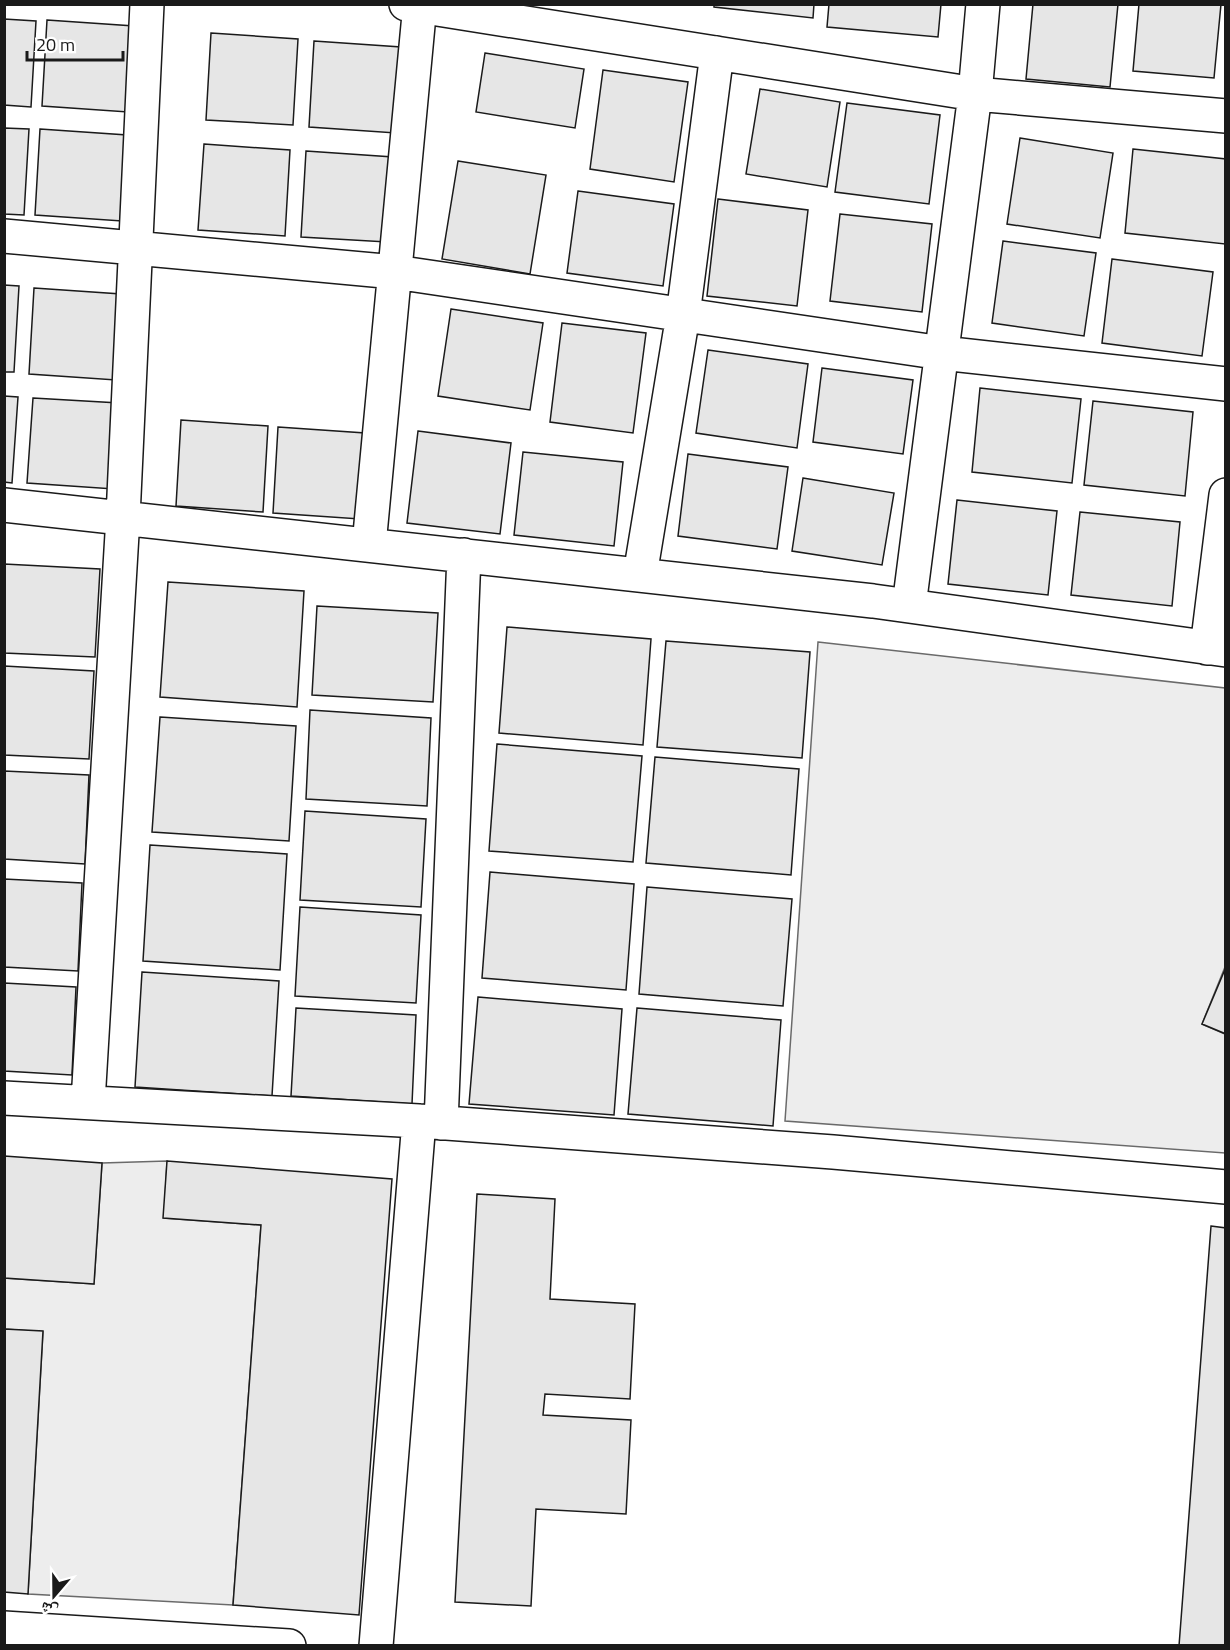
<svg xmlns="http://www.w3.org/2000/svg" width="1230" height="1650" font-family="'Titillium Web','Noto Naskh Arabic',sans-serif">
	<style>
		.built { fill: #ededed; stroke: #6a6a6a; stroke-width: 1.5 }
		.building { fill: #e6e6e6; stroke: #1a1a1a; stroke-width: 1.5 }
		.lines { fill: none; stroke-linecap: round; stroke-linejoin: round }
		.minor-casing { stroke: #1a1a1a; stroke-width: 36 }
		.minor { stroke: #fff; stroke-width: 33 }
	</style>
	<rect width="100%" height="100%" fill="#fff"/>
	<!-- built -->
	<path class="built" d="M818,642L1225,688V967L1202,1024L1225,1034V1153L785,1121Z
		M167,1161L164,1218L261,1225L233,1605L28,1594L43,1332L5,1329L4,1278L94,1284L102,1163Z"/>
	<!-- building -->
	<path class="building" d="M714,4H814L813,18L714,7Z
		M829,4H941L938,37L827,27Z
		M1033,4H1118L1110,87L1026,79Z
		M1139,4H1221L1214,78L1133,71Z
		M4,19L36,21L31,107L4,105Z
		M47,20L134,26L128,112L42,106Z
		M211,33L298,39L293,125L206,120Z
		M314,41L401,47L396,133L309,127Z
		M485,53L584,69L575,128L476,112Z
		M603,70L688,82L674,182L590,169Z
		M760,89L840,102L827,187L746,174Z
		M847,103L940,115L929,204L835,192Z
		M4,128L29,129L24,215L4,214Z
		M40,129L127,135L122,221L35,215Z
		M1020,138L1113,153L1100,238L1007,224Z
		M204,144L290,150L285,236L198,230Z
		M1133,149L1226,159L1225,244L1125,233Z
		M306,151L393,157L387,242L301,237Z
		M458,161L546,175L530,274L442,259Z
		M578,191L674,204L663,286L567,273Z
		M718,199L808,210L797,306L707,296Z
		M840,214L932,224L922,312L830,301Z
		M1003,241L1096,253L1084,336L992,323Z
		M1112,259L1213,272L1202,356L1102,343Z
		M4,285L19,286L14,372H4Z
		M34,288L121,294L116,380L29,374Z
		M451,309L543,323L530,410L438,396Z
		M562,323L646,333L633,433L550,422Z
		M708,350L808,364L797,448L696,433Z
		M822,368L913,380L903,454L813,442Z
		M980,388L1081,399L1072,483L972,472Z
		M4,396L18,397L12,483L4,482Z
		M33,398L119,403L114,489L27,483Z
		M1093,401L1193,412L1185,496L1084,485Z
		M181,420L268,426L263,512L176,506Z
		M278,427L365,433L360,519L273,513Z
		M418,431L511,443L500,534L407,523Z
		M523,452L623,462L614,546L514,535Z
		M688,454L788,467L777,549L678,536Z
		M803,478L894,493L882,565L792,551Z
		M957,500L1057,511L1048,595L948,584Z
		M1080,512L1180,522L1172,606L1071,595Z
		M4,564L100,569L95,657L4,653Z
		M168,582L304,591L297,707L160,697Z
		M317,606L438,613L433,702L312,695Z
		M507,627L651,639L643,745L499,733Z
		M666,641L810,652L802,758L657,747Z
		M4,666L94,671L89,759L4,755Z
		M310,710L431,718L427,806L306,799Z
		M160,717L296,726L289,841L152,832Z
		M497,744L642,756L633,862L489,851Z
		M655,757L799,769L791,875L646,863Z
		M4,771L89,775L85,864L4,859Z
		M305,811L426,819L421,907L300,900Z
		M150,845L287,854L280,970L143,961Z
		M490,872L634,884L626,990L482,978Z
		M4,879L82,883L78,971L4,967Z
		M647,887L792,899L783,1006L639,994Z
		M300,907L421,915L416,1003L295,996Z
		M1226,967V1034L1202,1024Z
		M142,972L279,981L272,1096L135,1087Z
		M4,983L76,987L72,1075L4,1071Z
		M478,997L622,1009L614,1115L469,1104Z
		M296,1008L416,1015L412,1104L291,1096Z
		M637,1008L781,1020L773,1126L628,1114Z
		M4,1156L102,1163L94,1284L4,1278Z
		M167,1161L392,1179L359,1615L233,1605L261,1225L163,1218Z
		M477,1194L555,1199L550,1299L635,1304L630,1399L545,1394L543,1415L631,1420L626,1514L536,1509L531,1606L455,1602Z
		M1211,1226L1226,1228V1646H1179Z
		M4,1329L43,1331L28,1594L4,1592Z"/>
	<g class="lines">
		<defs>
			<path id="minor" d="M406,4L975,94L1226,116
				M4,236L395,272L942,353L1226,384
				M4,505L873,601L1226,650
				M369,545L420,4
				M640,575L683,315L717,53
				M909,606L975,94L983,4
				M1207,648L1226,495
				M4,1098L419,1121L833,1152L1226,1187
				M88,1102L123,517L147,4
				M441,1123L464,555
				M4,1628L289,1646
				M376,1646L419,1121"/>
		</defs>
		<!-- minor casing -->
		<use href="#minor" class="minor-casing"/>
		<!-- minor -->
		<use href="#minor" class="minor"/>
	</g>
	<!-- border -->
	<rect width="1230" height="1650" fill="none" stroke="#1a1a1a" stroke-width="12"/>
	<!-- north arrow -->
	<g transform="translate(54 1596) rotate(200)" stroke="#ffffff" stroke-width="4.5" paint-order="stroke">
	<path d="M0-4.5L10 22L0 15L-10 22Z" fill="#1a1a1a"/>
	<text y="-9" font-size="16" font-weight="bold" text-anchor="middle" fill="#1a1a1a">ش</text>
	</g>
	<!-- scale -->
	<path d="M27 51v9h96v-9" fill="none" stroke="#1a1a1a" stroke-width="3"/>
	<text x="36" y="51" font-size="18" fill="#1a1a1a" stroke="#ffffff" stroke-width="4.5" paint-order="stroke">20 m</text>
</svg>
